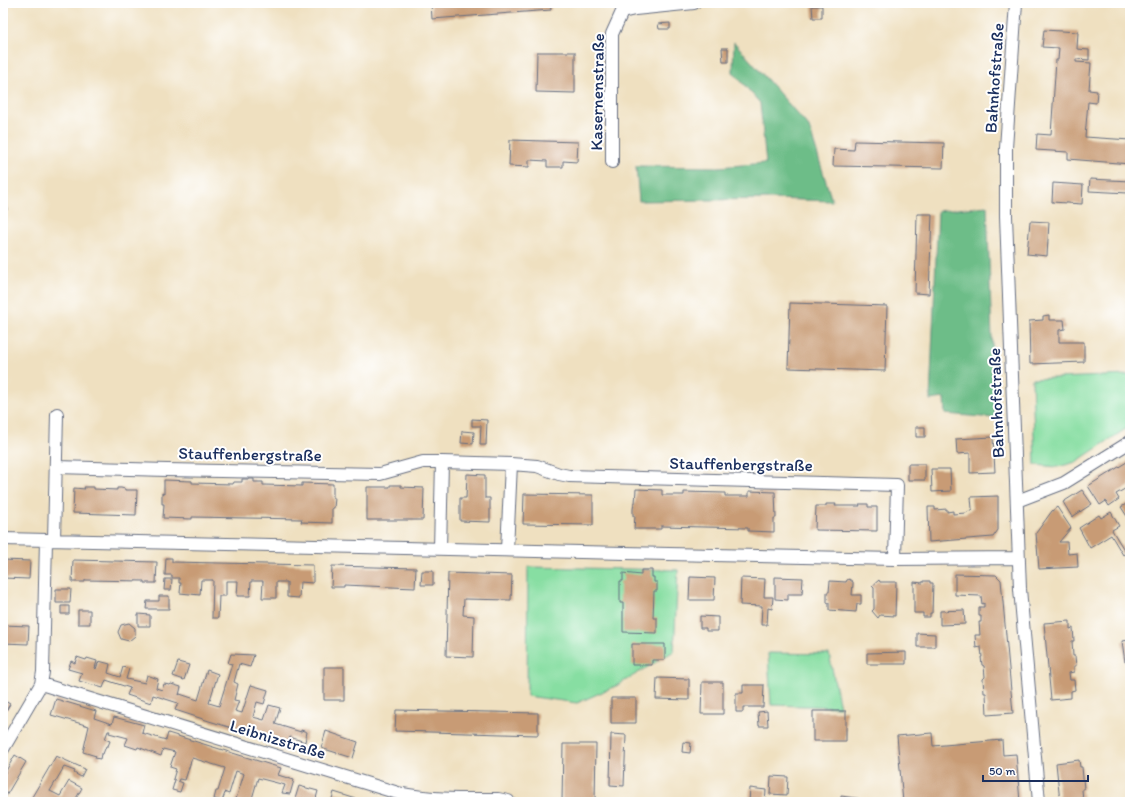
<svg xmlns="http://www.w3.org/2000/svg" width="1133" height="805" font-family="Itim,sans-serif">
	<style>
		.green { fill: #87dea2; stroke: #518680 }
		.forest { fill: #6dbd88; stroke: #447673 }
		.building { fill: #c89b74 }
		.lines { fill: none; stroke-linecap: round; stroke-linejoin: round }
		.street-casing { stroke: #656d80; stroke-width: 14 }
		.street { stroke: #fff; stroke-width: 12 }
		.labels { text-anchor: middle; stroke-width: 4; stroke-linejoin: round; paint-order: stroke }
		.street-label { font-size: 17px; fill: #1b2f5e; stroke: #fff }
	</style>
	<rect width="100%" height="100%" fill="#fff"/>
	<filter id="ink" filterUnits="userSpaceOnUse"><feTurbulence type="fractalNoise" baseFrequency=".025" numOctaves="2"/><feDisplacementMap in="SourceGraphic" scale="8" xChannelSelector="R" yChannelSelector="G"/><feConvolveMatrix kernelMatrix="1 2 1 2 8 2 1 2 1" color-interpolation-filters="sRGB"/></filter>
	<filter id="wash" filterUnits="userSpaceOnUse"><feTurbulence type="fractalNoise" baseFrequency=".012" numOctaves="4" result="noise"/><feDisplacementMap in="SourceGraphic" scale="16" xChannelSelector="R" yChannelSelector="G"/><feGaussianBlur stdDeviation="0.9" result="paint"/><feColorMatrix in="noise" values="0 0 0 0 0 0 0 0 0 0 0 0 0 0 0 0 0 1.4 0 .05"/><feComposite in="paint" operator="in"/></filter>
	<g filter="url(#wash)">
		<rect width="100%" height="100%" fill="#efe0c0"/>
		<!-- green -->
		<path class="green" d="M1130,375V426L1076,462L1058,467L1035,465L1032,379Z
			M528,567L678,570L674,651L618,685L577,703L527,696Z
			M768,653L829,654L840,707L771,705Z"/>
		<!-- forest -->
		<path class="forest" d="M734,42L809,127L832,201L773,199L639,201L636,166L719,167L766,163L760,103L733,72Z
			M987,206L995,418L945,414L944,398L930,400L938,211Z"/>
		<g id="blocks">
			<!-- building -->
			<path class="building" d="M431,3H550L551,10L432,19Z
				M812,6H822V18H813Z
				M670,23V29H659L658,24Z
				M1044,30L1078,32L1077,49L1089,50V60L1076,59V62L1091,63L1089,90L1097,91L1096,103L1088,102L1085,137L1130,140V164L1068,159V152L1036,150L1037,134L1051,135L1056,60H1058L1059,48L1042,47Z
				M722,48H728V62H723Z
				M537,52H575V93L536,92Z
				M510,140L578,142L577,162L563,161V167H547V161L529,160V167L509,166Z
				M855,141L944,143L943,168L833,166L834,149L854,150Z
				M4,177L7,210H3V178Z
				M1090,179L1130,181V190L1128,191V193L1089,191Z
				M1053,183L1083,185L1082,204L1052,202Z
				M917,214H932L929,294L915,293Z
				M1030,221L1049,222L1047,256L1027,254Z
				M790,303L887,306L885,371L788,368Z
				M1049,315V320H1064L1065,329L1059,330V342H1084V362L1030,364L1029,321L1043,320V316Z
				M472,419L487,420L486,445H480L481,426H472Z
				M916,427H925V437H916Z
				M462,431L474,432L473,444L461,443Z
				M993,437L995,472L970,473V453L957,454L956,439Z
				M1130,460V486L1116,494L1119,499L1109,506L1106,501L1100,505L1088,486Z
				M908,464H925V480H908Z
				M931,469H950L951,491L932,492Z
				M467,474L485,475V498H490V522L460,521V498H466Z
				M242,479H254V482H263V485L302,486V483L333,484V498H335L334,508H332V523L301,522L302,519L192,517V519L163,518L164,504H162V493L164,494V480L192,481V483L233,484L234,482H242Z
				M390,485H401V487L424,488L423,520H367V487H390Z
				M84,487H94V489L117,490V488H121L125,489V490H137L136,515L73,513L74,488L85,489Z
				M636,489L662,490V495H684V492L725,493V496H749V491L775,492L776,518H774V532L748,531V528L661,526V529H634L635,516H633V509L634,503H635Z
				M1082,490L1092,504L1072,517L1063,502Z
				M524,494L593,495V525L523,524Z
				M998,496V530L993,537L929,542L928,507H935V510L947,509V512L953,511V514L966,513L972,509L971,497Z
				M1130,502V521L1121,507Z
				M826,504H836L835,506H860L859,504H868V507H877V531L815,530L816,506H826Z
				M1057,507L1071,528L1059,542H1067L1068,554L1077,553L1078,567L1039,569L1036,533L1052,511Z
				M1111,512L1119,526L1112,530L1126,553L1123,555L1111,535L1090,548L1079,528L1099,515L1101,518Z
				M166,558H172V562L313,565V583L300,582L299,598L287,597V582H276V598H262L263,581H251L250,596H237L238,581H226V596H219L218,618H212L213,580H201L200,595L180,593L181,583H179V578H172V575H165Z
				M3,560L30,561L29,579L3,578Z
				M73,560L157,562L156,583H144V581L85,580V582H72Z
				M332,566L416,568L415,588L344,585V587H331Z
				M641,570H652V577H654V582H657V591H654L653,618H657V633L623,632V603H620V581H623V573L641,575Z
				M422,571H433V585H421Z
				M448,573L512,575L511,600L464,599L463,615L474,616L473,657L446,656Z
				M955,574L996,575L1001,580L1013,713L987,715L986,693H984L983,679L985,677L984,666L982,665L981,657H982L981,647L976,648L975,635H980L979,622H981V616H979V607H984V603L982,604L981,596L955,595Z
				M690,577L715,578L714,600H689Z
				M775,577L803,578L802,594H788V600L775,599Z
				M741,578L765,579L764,597H773L772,609L768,608L767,625H761L762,606L740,605Z
				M165,579H172L171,590H164Z
				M849,579L853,582V584L852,595H861V604H857L856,612L829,610V603H827V592H829L830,581L846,582L847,580Z
				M879,580L880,582H896L895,616L880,615L878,618L872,611L874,609V588L872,586Z
				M923,581H930V583H933L932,613H930V617H923V613H914V582L923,583Z
				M56,589H71L70,603H56Z
				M159,596H169V609H146L147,601H159Z
				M61,606H69V614H61Z
				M78,610H90V624H78Z
				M964,610L965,624L940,625V611Z
				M138,614L150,615V626H138Z
				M700,616L718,617V631H706V628H700Z
				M1070,621V629L1073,628L1074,641H1072L1073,656H1075L1076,666H1074V672L1069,673L1070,680H1074L1075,690L1071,691V698L1051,700L1044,623Z
				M129,623L135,628V636L129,641L121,639L118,632L121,625Z
				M3,625L29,626L28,644L3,643Z
				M917,633L935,634V647H917Z
				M1130,640V661L1125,662L1122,641Z
				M632,644H665V660H652V665H632Z
				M906,652V664H867V653Z
				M231,654L254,655L250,667L239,664L234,682L238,684L234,700L239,701L235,711L242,713L251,685L268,690L264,704L257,702L253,717L264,720L269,705L280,708L275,724L301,732V730L307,732L305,742L290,737L288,745L209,721L175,710L178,703L153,695L151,703L127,695L130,688L106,680L103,688L79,681L82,673L68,669L71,661L75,663L77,657L86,660L87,658L97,661L95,668L96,669L99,661L110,664L108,673L120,677L123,667L129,669L126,679L145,683L147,675L158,679L156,688L162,690L164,684L170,685L171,684L181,687L179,695L180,694L198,700L207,670L218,674L209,703L219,706L232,664L228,663Z
				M178,662L189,665L184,680L173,676Z
				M324,667H344V700H324Z
				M657,678L689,679V700L656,699Z
				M702,682H723V714H701Z
				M743,685H764L763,707H743V712H736V693H743Z
				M611,698H636V723H611Z
				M56,699L96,711L94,718L112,724L114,717L144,725L142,733L166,740L168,733L281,768L278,775L294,780L290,794L282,793L285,785L258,778L251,802H235L244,774L236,771L229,794L224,792L225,793L222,801L214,799L216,791H218L225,768L192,758L185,780L179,779L178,781L183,783L180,792L172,790L175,780L173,779L176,769L170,767L175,752L163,749L161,756L138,747L137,749L125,745L128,738L109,733L110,731H108L105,739L110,741L108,746H106L103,754H101L100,759L95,758L96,756L83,752L89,726L51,715Z
				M3,700L10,704L3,716Z
				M396,710L538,713V735L395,731Z
				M767,711L768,726H759L758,712Z
				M813,711H846V741H813Z
				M326,731L358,742L353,758L321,748Z
				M932,733L933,746L1002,740L1003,755L1016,754L1020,802H903L897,736Z
				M611,734L626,735L624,786L610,785Z
				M683,742L691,743L690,753L682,752Z
				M563,744H596L595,802H562Z
				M15,755L26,762L6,796L3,794V776Z
				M56,756L85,769L81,777L74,773L75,771L64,767L50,791L60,796L69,781L82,788L74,802H29Z
				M1079,760L1080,767H1082L1084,789H1082L1083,802H1060L1056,763Z
				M771,776L788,777L787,795L770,794Z
				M299,786L318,791L315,802H294Z
				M750,788L766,790L765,802H749Z
				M334,792L366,802H331Z
				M841,796L863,799V802H831V799H841Z"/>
		</g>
	</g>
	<g filter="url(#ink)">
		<use href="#blocks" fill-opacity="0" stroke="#656d80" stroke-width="1"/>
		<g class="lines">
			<defs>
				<path id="street" d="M1016,3L1006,148V216L1020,589L1039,802
					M612,162V34L622,12L635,9L694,3
					M56,467L167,470L380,474L423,462H442
					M1017,501L1064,483L1130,442
					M3,539L895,559L1019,558
					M54,540L57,414
					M440,549L442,462L511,464
					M507,550L511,464L537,466L559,474L569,476L897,485L895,559
					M41,684L43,672L46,540
					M3,749L41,684L398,793C431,800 465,799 498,799L508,801V802"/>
			</defs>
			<!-- street casing -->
			<use href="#street" class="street-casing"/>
			<!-- street -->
			<use href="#street" class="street"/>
		</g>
	</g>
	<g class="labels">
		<!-- street labels -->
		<g class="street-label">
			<text transform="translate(994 78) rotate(-86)" y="6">Bahnhofstraße</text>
			<text transform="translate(597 92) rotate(-89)" y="6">Kasernenstraße</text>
			<text transform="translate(996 403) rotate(-92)" y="6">Bahnhofstraße</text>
			<text transform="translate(250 454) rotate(1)" y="6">Stauffenbergstraße</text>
			<text transform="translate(741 464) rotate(1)" y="6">Stauffenbergstraße</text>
			<text transform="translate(278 739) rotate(17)" y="6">Leibnizstraße</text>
		</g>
	</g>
	<!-- margin -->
	<rect width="1133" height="805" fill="none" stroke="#fff" stroke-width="16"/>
	<!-- scale -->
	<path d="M983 775v6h105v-6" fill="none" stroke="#1b2f5e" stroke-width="2"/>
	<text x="989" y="775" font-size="12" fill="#1b2f5e" stroke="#ffffff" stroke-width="3" paint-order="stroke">50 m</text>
</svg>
